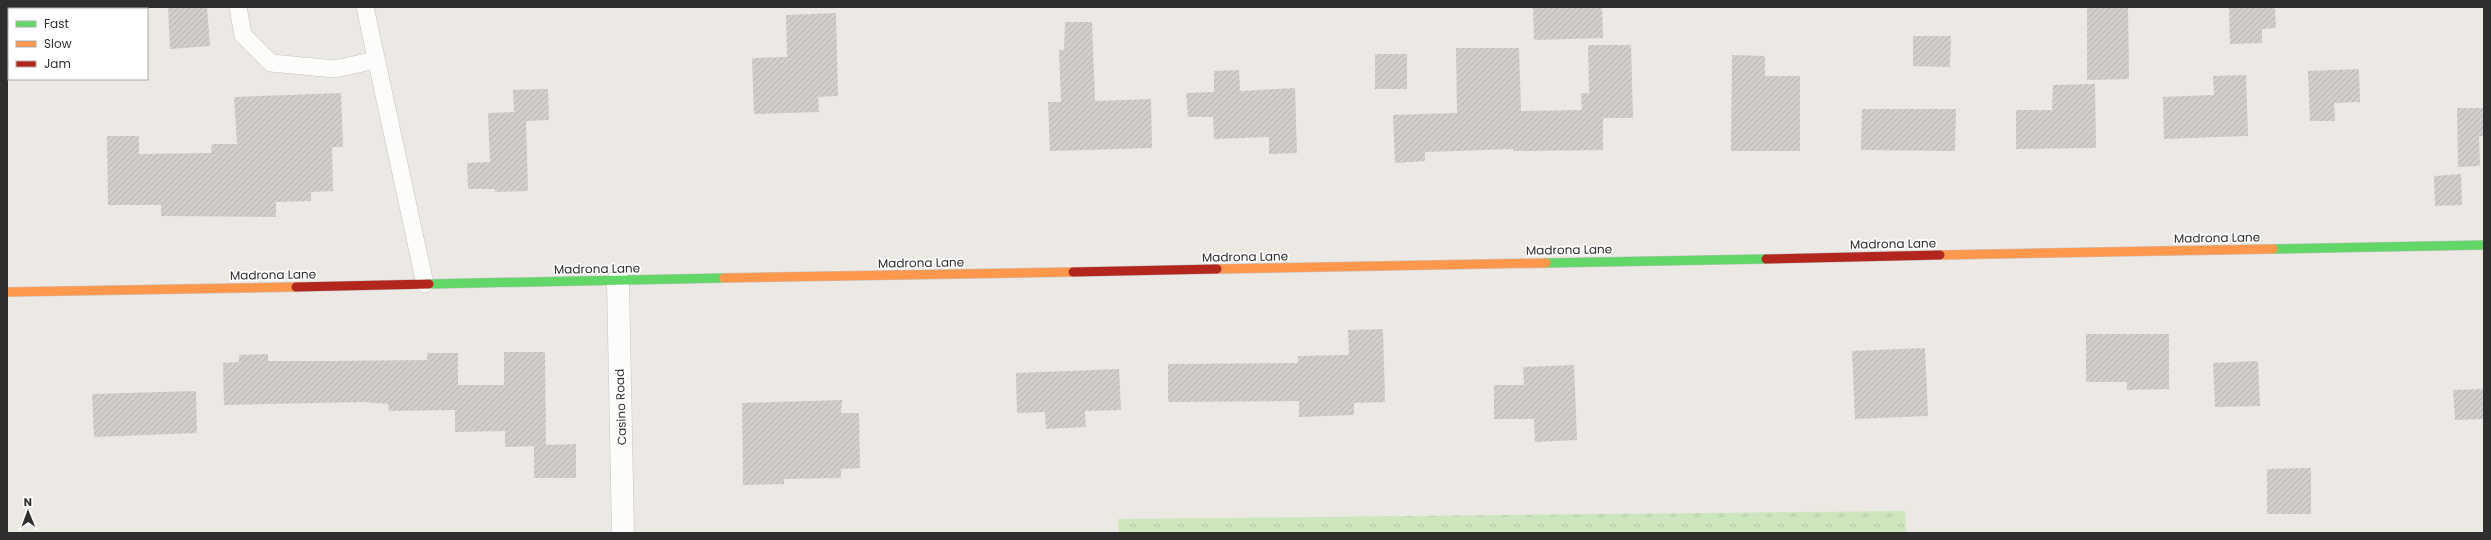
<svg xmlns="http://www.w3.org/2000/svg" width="2491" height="540" font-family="Poppins,sans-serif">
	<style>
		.grass { fill: url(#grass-tufts) }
		.building { fill: url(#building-hatch) }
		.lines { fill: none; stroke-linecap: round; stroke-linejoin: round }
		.lane-casing { stroke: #c5c4c5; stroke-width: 18 }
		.street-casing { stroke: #c5c4c5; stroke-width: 23 }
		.fast-casing { stroke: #c5c4c5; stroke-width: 10 }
		.slow-casing { stroke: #c5c4c5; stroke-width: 10 }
		.jam-casing { stroke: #c5c4c5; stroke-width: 10 }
		.lane { stroke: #fcfcfb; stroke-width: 17 }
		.street { stroke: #fcfcfb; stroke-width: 22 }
		.fast { stroke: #63d668; stroke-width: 9 }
		.slow { stroke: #ff974d; stroke-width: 9 }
		.jam { stroke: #b3261e; stroke-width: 9 }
		.labels { text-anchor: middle; stroke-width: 3.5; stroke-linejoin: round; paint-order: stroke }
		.street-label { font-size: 12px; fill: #2e2e2e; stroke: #fff }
	</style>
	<defs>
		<pattern id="grass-tufts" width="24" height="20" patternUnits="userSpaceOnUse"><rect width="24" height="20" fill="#cee6be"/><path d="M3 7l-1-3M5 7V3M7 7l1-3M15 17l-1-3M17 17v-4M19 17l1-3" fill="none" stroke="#b1c6a4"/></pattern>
		<pattern id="building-hatch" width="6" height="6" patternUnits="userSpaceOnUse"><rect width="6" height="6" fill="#d1cecb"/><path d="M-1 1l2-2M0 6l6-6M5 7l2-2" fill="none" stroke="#b4b1af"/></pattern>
	</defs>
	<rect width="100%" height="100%" fill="#ece8e4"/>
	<!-- grass -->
	<path class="grass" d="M1905,511L1906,533H1119L1118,519Z"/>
	<!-- building -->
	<path class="building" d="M168,7H207L210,46L170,49Z
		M1533,7H1602L1603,38L1534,40Z
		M2087,7H2128L2129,79L2087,80Z
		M2252,7H2275L2276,28L2262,29V43L2230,44L2229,8Z
		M836,13L838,96L818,97L819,112L754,114L752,58L787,57L786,15Z
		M1065,22H1092L1095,101L1151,99L1152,148L1050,151L1048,102H1061L1059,50H1064Z
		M1913,36H1951L1950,67L1913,66Z
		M1588,45H1631L1633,118H1603V150L1513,151V149L1425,152V161L1395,163L1393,115L1457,113L1456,48H1519L1521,111L1582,110L1581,93H1589Z
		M1375,54H1407V89H1375Z
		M1732,55L1765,56V76H1800V151H1731Z
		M2359,69L2360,102L2334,103L2335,121H2310L2308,71Z
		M1239,70L1240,91L1295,88L1297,153L1269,154V137L1214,139L1213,117H1188L1186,93L1214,92V71Z
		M2246,75L2248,136L2164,139L2163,97L2214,95L2213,76Z
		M2095,84L2096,148L2016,149V110H2052L2053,85Z
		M548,89L549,120L526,121L528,191L495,192V189H468L467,163L490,162L488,113L514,112L513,90Z
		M341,93L343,147H332L333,191L311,192V201L276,202V217L161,216V205H108L107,136H139V154L211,153L212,144H237L234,97Z
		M2457,108H2484V136H2479L2480,166L2458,167Z
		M1862,109H1956L1955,151L1861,150Z
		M2461,174L2462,205L2435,206L2434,176Z
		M1383,329L1385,402L1354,403V415L1299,417V401L1168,402V364L1298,363V356L1349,355L1348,330Z
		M2086,334H2169V389L2127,390V382H2086Z
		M1925,348L1928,416L1855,419L1852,351Z
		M504,352H545L546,445L576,444V478H534V446L505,447V431L455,432V410L389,411L388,404L363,402L224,405L223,363L239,362V355L268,354V361H327L427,360V353H458V385H504Z
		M2258,361L2260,406L2215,407L2213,363Z
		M1574,365L1577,440L1535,442L1534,419H1494V385H1524L1523,367Z
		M1119,369L1121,410L1085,411L1086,427L1046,429L1045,412L1017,413L1016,373Z
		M2484,389V419L2455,420L2453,390Z
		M196,391L197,433L94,437L92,394Z
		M842,400L841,413H859L860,468L841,469V478L784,479V484L743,485L742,403Z
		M2311,468V514H2267V469Z"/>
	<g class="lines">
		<defs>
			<path id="lane" d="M238,7L243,35L271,63L335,69L376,60
				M365,7L425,284"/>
			<path id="street" d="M618,281L623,533"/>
			<path id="fast" d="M2273,249L2484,245
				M1546,263L1766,259
				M429,284L724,278"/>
			<path id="slow" d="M1940,255L2273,249
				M1217,269L1546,263
				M724,278L1073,272
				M7,292L296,287"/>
			<path id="jam" d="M1766,259L1940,255
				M1073,272L1217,269
				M296,287L429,284"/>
		</defs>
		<!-- lane casing -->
		<use href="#lane" class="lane-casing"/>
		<!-- street casing -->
		<use href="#street" class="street-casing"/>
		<!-- fast casing -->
		<use href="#fast" class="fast-casing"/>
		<!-- slow casing -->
		<use href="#slow" class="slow-casing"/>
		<!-- jam casing -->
		<use href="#jam" class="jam-casing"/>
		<!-- lane -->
		<use href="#lane" class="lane"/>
		<!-- street -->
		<use href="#street" class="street"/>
		<!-- fast -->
		<use href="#fast" class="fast"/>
		<!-- slow -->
		<use href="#slow" class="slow"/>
		<!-- jam -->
		<use href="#jam" class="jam"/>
	</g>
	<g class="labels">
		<!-- street labels -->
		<g class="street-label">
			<text transform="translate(2217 238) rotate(-1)" y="4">Madrona Lane</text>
			<text transform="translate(1893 244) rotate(-1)" y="4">Madrona Lane</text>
			<text transform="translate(1569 250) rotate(-1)" y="4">Madrona Lane</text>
			<text transform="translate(1245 257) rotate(-1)" y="4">Madrona Lane</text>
			<text transform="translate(921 263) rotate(-1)" y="4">Madrona Lane</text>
			<text transform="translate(597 269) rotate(-1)" y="4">Madrona Lane</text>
			<text transform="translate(273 275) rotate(-1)" y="4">Madrona Lane</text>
			<text transform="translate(621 407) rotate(-92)" y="4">Casino Road</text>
		</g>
	</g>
	<!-- border -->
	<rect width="2491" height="540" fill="none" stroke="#2e2e2e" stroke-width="16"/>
	<!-- legend -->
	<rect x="8" y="8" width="140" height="72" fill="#ffffff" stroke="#ababab"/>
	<rect x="16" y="21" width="20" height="6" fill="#63d668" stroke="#ababab"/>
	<text x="44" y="28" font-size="12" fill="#2e2e2e">Fast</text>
	<rect x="16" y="41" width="20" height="6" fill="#ff974d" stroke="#ababab"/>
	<text x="44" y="48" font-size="12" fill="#2e2e2e">Slow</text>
	<rect x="16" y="61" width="20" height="6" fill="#b3261e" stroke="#ababab"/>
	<text x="44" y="68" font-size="12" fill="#2e2e2e">Jam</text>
	<!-- north arrow -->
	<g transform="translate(28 512) rotate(359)" stroke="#ffffff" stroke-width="3" paint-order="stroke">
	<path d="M0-3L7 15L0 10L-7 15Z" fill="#2e2e2e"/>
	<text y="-6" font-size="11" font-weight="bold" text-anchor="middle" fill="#2e2e2e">N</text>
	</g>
</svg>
